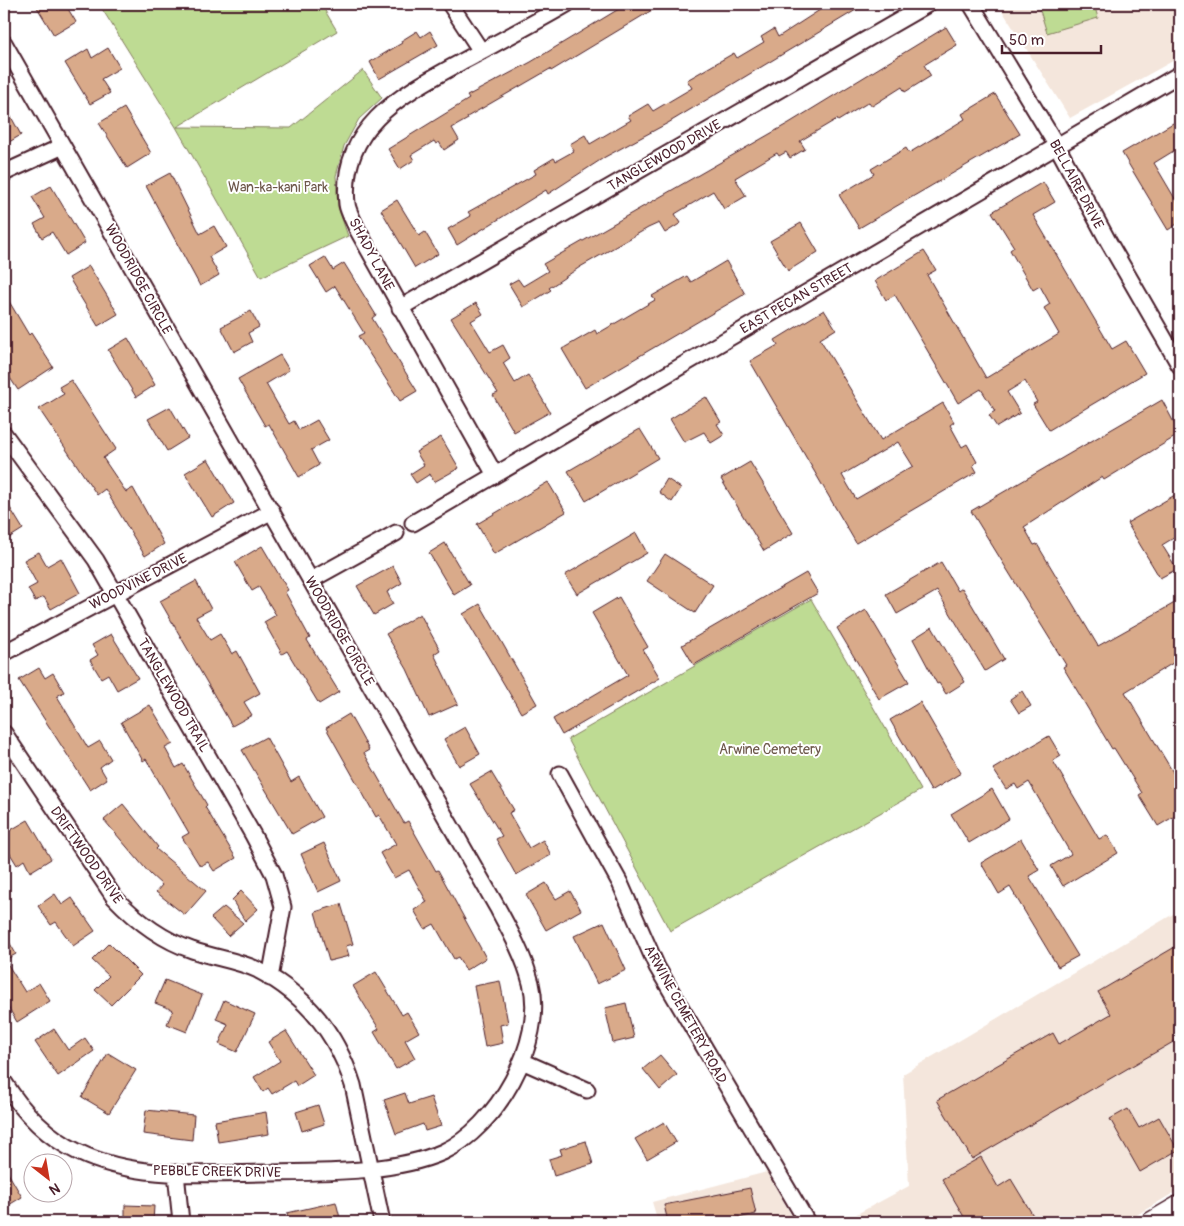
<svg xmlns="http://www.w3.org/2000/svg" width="1184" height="1226" font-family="Pangolin,sans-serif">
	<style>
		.built { fill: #f4e6dc }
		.green { fill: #bedb93; stroke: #847d5f }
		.building { fill: #d9aa8a; stroke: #4a1f2b; fill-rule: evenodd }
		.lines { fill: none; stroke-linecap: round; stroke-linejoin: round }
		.minor-casing { stroke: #4a1f2b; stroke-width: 19 }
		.major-casing { stroke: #4a1f2b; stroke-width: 22 }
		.minor { stroke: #fff; stroke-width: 15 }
		.major { stroke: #fff; stroke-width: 19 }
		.labels { text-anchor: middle; stroke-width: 4; stroke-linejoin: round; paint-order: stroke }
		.street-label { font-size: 14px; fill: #4a1f2b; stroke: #fff }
		.park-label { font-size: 14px; fill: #6d574a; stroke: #fff }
	</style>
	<rect width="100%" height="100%" fill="#fff"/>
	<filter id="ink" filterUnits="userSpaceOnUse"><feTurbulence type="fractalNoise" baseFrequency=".02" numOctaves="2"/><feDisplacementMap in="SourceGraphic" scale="10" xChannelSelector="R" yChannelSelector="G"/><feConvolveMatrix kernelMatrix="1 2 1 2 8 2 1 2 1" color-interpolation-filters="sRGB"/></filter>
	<g filter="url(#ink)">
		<!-- built -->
		<path class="built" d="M998,4H1180V57L1070,118Z
			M1180,910V1189L1125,1222H842L909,1186L903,1074Z
			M767,1172L795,1222H658L652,1202Z"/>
		<!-- green -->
		<path class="green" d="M99,4H321L337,31L177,127L291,128L363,70L382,98L359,119L344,146L336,176L338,207L348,236L261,277L176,127Z
			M1038,4H1094L1098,18L1047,33Z
			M811,599L921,790L670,931L568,739Z"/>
		<!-- building -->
		<path class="building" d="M35,4H65L76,22L54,35Z
			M627,4H662L551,71L550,69L467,117L468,119L452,128L459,140L444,150L439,142L436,144L434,141L411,155L414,160L400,169L388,149L469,99L467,96L531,62Z
			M829,4H866L668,123L605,157L548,194L546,190L457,245L448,229L471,216L468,212L536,174L534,170L554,158L556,161L574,151L570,144L585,135L590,144L631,120L628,116L648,104L653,111L692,88L687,80L734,53L737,58L764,42L761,37L774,29L778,37Z
			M946,27L957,45L924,65L931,76L905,92L902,87L872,106L869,102L838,121L837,119L800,141L805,149L790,158L786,152L779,156L777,153L735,178L746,196L724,209L713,191L675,214L681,223L665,233L659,223L648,228L580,267L549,288L551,290L523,307L509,284L518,279L523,286L548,271L543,264L789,123Z
			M417,31L421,37L430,31L438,45L379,79L370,62L402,43L401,41Z
			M108,48L120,68L101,79L110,93L90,104L65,63L88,49L92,58Z
			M995,94L1020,134L859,228L839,195L874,174L871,169L906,148L909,153L965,119L962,114Z
			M4,104L21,135L4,145Z
			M124,108L151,153L127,168L99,123Z
			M1180,119V147L1154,163L1180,207V222L1168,230L1122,153Z
			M170,173L200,234L214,226L226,247L209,257L219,275L200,286L146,186Z
			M1043,182L1055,202L1033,215L1112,349L1126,341L1145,373L1049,430L1033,404L1037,402L1025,381L1007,392L1020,413L997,427L989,415L995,411L981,389L958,403L895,295L886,300L875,281L924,251L936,270L927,275L986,378L1059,334L1044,308L1050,304L1040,286L1033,290L1010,250L1014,247L992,212Z
			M51,186L85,243L66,255L52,232L42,238L34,224L45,218L32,197Z
			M397,200L419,236L425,232L438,254L415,268L381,210Z
			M801,223L818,252L788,271L770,241Z
			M325,257L333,270L344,263L376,315L372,318L417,391L400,401L358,336L364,333L335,286L326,292L310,266Z
			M726,261L745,294L585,388L562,349L595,330L597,334L655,300L652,296L687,276L691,282Z
			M89,266L118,314L98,326L69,278Z
			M4,293L29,335L31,333L53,367L18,390L4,369Z
			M476,303L483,314L471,321L490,352L503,345L510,358L503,363L515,383L528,375L550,412L514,432L493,395L498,393L451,318Z
			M824,310L836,329L820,339L881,440L943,403L954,422L950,425L962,447L967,444L977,462L973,465L977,472L856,543L750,361L778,345L775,340ZM898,442L913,466L856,499L842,475Z
			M251,311L259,327L248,333L252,342L234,352L221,327Z
			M128,338L155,385L136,397L108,350Z
			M280,355L289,370L266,384L289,424L294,421L299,430L317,420L329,440L311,450L319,465L299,477L269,424L265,426L238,379Z
			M71,380L116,449L103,458L126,492L133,488L164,544L145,556L105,489L97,495L39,409L64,394L59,387Z
			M706,397L721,422L717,424L724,435L711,443L704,432L684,442L670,419Z
			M1162,400L1180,434L1104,480L1102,477L1024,527L1034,545L1037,544L1098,646L1180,600V674L1173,663L1125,692L1174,774L1180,770V813L1158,826L1139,795L1142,793L1114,748L1112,749L1063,667L1066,665L971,511Z
			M170,407L188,438L167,451L148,419Z
			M640,429L658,458L586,501L568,471Z
			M441,437L459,468L434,482L430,474L416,483L410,474L424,465L416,452Z
			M208,459L234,503L212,517L185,473Z
			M750,462L793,533L764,551L721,479Z
			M667,479L681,488L672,502L659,492Z
			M548,482L566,512L494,554L477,524Z
			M1180,492V534L1162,545L1177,569L1160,578L1127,523Z
			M4,498L23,529L4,541Z
			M636,533L647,553L577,594L565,575Z
			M445,543L470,585L454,595L429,553Z
			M262,546L288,590L285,592L310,638L307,640L339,692L319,704L287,651L282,654L264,622L276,615L259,587L252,591L235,562Z
			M39,552L47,566L61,558L80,593L51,609L44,597L35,601L28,589L37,584L24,560Z
			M665,554L713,585L695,613L647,581Z
			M941,562L958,591L962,588L1004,659L985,671L937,591L897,614L886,594Z
			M393,566L402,583L387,592L393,604L374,615L357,586Z
			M806,573L818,593L694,665L682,645Z
			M196,581L211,609L196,617L210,640L220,634L232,654L237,651L260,693L244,702L252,715L232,726L160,601Z
			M619,597L648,647L643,650L660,678L562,735L553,719L628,675L592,613Z
			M480,604L537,704L521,713L463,614Z
			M866,610L909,682L879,699L837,628Z
			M420,614L440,650L434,654L458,704L429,717L407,669L386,634Z
			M932,627L965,682L946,694L939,683L937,684L913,639Z
			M111,634L138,678L117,690L108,674L101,678L90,660L98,655L92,645Z
			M39,668L45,678L53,673L64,692L57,696L88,748L100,741L111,759L100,767L107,779L90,790L19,680Z
			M1022,691L1031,706L1019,713L1010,699Z
			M920,702L961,773L931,791L890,720Z
			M150,705L173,744L165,748L176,768L183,764L207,805L205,807L236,858L214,871L208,862L200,866L182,837L189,833L146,759L143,761L121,722Z
			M349,714L369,750L364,753L404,823L408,821L436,871L438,870L486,958L466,970L458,957L454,959L434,924L425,929L414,910L427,902L409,870L394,878L380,853L396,844L379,815L376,817L326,728Z
			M465,727L480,754L459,766L444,739Z
			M1049,736L1061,756L1053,761L1099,839L1107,835L1118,853L1063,886L1051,866L1071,854L1029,782L1018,789L1015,784L1006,789L993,769Z
			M266,737L291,782L299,777L322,817L292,834L242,750Z
			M491,772L514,810L509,813L529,848L543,840L551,855L516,875L496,839L502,836L470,784Z
			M992,789L1009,819L969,843L951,814Z
			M123,804L158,847L156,849L206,891L185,915L156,892L162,885L150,874L104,820Z
			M28,820L51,859L30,872L24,860L17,865L9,852L4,855V834Z
			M1021,839L1039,870L1029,876L1078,956L1058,967L1010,887L999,894L981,863Z
			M324,843L341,881L318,892L301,854Z
			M546,883L556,899L570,891L581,910L546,930L526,895Z
			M241,891L258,909L245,921L232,900Z
			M55,894L62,905L72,898L95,931L73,946L56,922L51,925L38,906Z
			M341,904L353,944L346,946L349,956L329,961L315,912Z
			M224,907L243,923L228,936L211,918Z
			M604,922L626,970L597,984L574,936Z
			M4,933L16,954L5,960L25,992L39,983L50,1001L17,1022L4,1000Z
			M109,943L141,975L111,1005L95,990L109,976L92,960Z
			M1180,944V1038L972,1159L937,1100L1053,1033L1059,1044L1111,1014L1098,992Z
			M376,972L402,1015L407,1012L419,1032L405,1040L415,1058L396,1069L374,1032L379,1029L353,986Z
			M165,980L202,995L187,1032L167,1024L173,1010L155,1003Z
			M500,981L508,1023L500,1025L503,1043L485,1047L474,986Z
			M224,1000L255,1014L237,1052L219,1044L228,1024L216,1019Z
			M626,1003L634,1038L613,1043L605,1008Z
			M54,1029L68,1050L85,1038L94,1051L58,1076L35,1042Z
			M286,1031L314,1075L297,1086L294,1081L272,1094L268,1088L263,1092L254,1077L280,1061L268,1042Z
			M108,1053L136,1070L109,1113L82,1097Z
			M660,1055L677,1075L660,1090L643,1069Z
			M405,1093L409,1104L431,1097L441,1126L425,1131L423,1124L396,1134L384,1100Z
			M318,1105L324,1124L302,1131L296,1112Z
			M1128,1109L1139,1128L1159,1117L1178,1150L1140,1172L1110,1119Z
			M146,1110L194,1115L192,1140L143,1134Z
			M266,1112L269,1134L218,1142L215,1121Z
			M664,1122L676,1142L647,1159L635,1139Z
			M586,1141L593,1164L554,1176L549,1159L562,1155L560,1149Z
			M981,1157L998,1187L1011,1179L1037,1222H967L942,1179Z
			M4,1166L22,1197L4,1208Z
			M750,1188L756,1214L720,1222H668L664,1205Z
			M336,1202L341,1222H289L287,1213Z
			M125,1205L154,1206L153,1222H125Z"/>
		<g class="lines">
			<defs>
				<path id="minor" d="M450,4L481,51
					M971,4L1057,146L1108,241L1180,366
					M4,43L497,907C510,931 524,956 531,983C546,1042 496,1128 443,1152C393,1174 316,1172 262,1173C202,1174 133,1179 78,1152C47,1137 22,1111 4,1082
					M4,173L63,146
					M400,308L928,4
					M4,434L96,560L253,835L274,875L283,907L270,978
					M495,475L357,229C354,221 348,212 347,204C339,125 405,93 463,61C498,42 533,24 567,4
					M413,523L1180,74
					M311,580L396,533
					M4,653L272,511
					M4,733L114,897C135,919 162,940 192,950C214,958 237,960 258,970C306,995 337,1034 353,1085L382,1222
					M560,774L620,883L657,967L807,1222
					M522,1061L587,1090
					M176,1173L181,1222"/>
				<path id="major" d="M1151,1222L1180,1205"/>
			</defs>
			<!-- minor casing -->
			<use href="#minor" class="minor-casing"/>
			<!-- major casing -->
			<use href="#major" class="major-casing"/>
			<!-- minor -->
			<use href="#minor" class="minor"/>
			<!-- major -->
			<use href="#major" class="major"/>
		</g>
	</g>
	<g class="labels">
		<!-- street labels -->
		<g class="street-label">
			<text transform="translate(664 155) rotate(-30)" y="5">TANGLEWOOD DRIVE</text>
			<text transform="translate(1077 184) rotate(62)" y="5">BELLAIRE DRIVE</text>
			<text transform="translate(372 254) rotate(62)" y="5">SHADY LANE</text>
			<text transform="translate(139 279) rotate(61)" y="5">WOODRIDGE CIRCLE</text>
			<text transform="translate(796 298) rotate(-30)" y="5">EAST PECAN STREET</text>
			<text transform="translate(138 581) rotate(-27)" y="5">WOODVINE DRIVE</text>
			<text transform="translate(340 631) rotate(60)" y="5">WOODRIDGE CIRCLE</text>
			<text transform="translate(174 695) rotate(60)" y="5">TANGLEWOOD TRAIL</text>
			<text transform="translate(87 855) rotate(55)" y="5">DRIFTWOOD DRIVE</text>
			<text transform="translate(686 1014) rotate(61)" y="5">ARWINE CEMETERY ROAD</text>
			<text transform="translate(217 1171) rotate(1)" y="5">PEBBLE CREEK DRIVE</text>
		</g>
		<!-- park labels -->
		<g class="park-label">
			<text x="278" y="192">Wan-ka-kani Park</text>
			<text x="770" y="754">Arwine Cemetery</text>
		</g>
	</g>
	<!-- margin -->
	<rect width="1184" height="1226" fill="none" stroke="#fff" stroke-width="20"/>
	<rect x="10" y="10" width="1164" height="1206" fill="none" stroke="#4a1f2b" stroke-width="2" filter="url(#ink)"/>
	<!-- north arrow -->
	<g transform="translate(48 1178) rotate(149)"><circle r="24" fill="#ffffff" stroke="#b7a5aa"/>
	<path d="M0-4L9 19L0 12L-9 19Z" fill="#c8321e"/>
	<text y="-8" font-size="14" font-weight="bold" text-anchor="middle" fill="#4a1f2b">N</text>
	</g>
	<!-- scale -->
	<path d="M1002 45v8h99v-8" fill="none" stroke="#4a1f2b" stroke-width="2.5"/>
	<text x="1009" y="45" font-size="15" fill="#4a1f2b" stroke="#ffffff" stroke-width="4" paint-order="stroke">50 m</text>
</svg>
